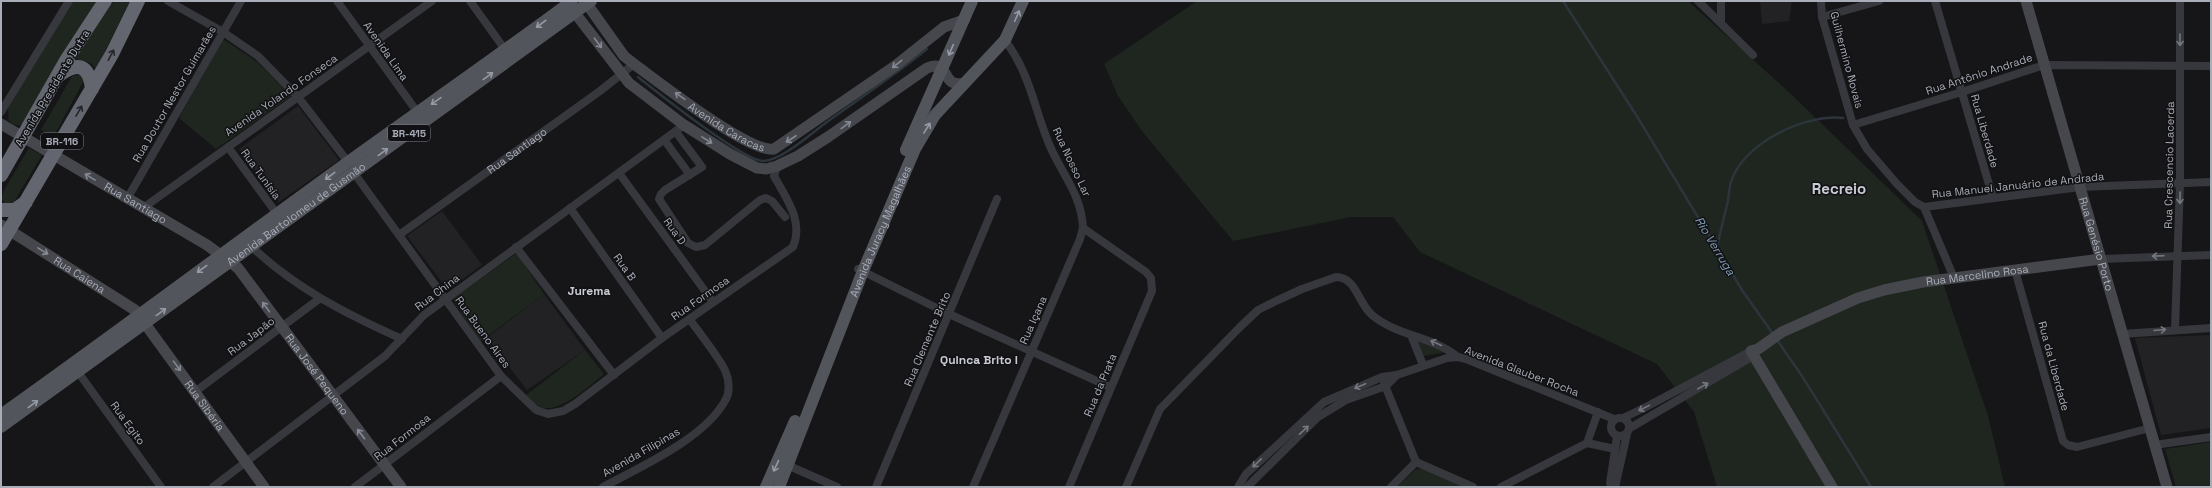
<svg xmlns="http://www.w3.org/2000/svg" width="2212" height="488" font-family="'Space Grotesk',sans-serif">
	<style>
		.built { fill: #222225 }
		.green { fill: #1e261f }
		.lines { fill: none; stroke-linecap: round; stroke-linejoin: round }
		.stream { stroke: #2c353c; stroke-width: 2.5 }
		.street { stroke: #37383d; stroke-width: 8 }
		.secondary { stroke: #45474d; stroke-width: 11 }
		.primary { stroke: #53555c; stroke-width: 12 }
		.highway { stroke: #63666e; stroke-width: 14 }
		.oneway { stroke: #979ba6 }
		.oneway2 { stroke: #757881 }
		.oneway3 { stroke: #858993 }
		.oneway4 { stroke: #26262a }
		.labels { text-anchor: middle; stroke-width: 3; stroke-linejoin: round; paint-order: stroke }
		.shield { fill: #111113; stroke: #7b7e86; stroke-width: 1 }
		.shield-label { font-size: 10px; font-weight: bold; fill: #a8adb8 }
		.street-label { font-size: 11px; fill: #a8adb8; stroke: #111113 }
		.water-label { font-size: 12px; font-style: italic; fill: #7f9bb3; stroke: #111113 }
		.neighbourhood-label { font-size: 12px; font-weight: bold; fill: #c9ccd4; stroke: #111113 }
		.district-label { font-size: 15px; font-weight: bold; fill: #c9ccd4; stroke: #111113 }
	</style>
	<rect width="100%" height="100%" fill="#161618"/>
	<!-- built -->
	<path class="built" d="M1760,1H1792L1789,21L1762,24Z
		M298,106L339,160L279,202L239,149Z
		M442,211L482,265L448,290L407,236Z
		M544,294L585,350L527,390L487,338Z
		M2211,335V428L2161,435L2135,338Z"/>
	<!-- green -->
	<path class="green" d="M71,1H98L22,125C16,126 14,125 9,121L8,108Z
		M114,1H130L96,70L91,63L75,59Z
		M1197,1H1688L1790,93L1922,221L1988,416L2005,487H1717L1694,412L1657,364L1420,252L1393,217H1351L1233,241L1142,131L1118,96L1104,64Z
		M223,39L257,62L291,96L216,149L179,118Z
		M79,75L82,76L83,82L54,136L41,130L72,76Z
		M29,148L42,155L14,202L6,205L1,198L4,190Z
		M517,253L544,294L480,342L452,299Z
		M1418,341L1447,352L1424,356L1421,354Z
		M585,350L604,374C589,386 554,420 534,404C531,401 529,398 526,395Z
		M2211,442V487H2176L2165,449Z
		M1423,468L1468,487H1397L1415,470Z"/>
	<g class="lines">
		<!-- stream -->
		<path class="stream" d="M1563,1L1638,118L1742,290L1773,334
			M638,77C657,92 745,162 764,161C783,160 815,130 831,119C863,96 896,74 927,49
			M1717,248C1720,232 1724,217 1728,201C1729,194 1729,186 1732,179C1746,142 1805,114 1843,118
			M1777,340L1802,376L1871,487"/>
		<!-- street -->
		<g class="street">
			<path d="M168,1L223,32L258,56L298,97L348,162"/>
			<path d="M337,1L418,113"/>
			<path d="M470,1L506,51"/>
			<path d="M1698,1L1753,55"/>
			<path d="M1821,1L1822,17L1853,125L1867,149L1897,184L1915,202L1924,207L1954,278"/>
			<path d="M1935,1L1993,198"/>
			<path d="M1822,17L1879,1"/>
			<path d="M1721,22V1"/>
			<path d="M1005,40C1031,76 1033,105 1049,144C1061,173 1082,195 1083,228L1146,272L1151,278L1152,291L1069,487"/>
			<path d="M1,112L69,1"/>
			<path d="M1853,125L1962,92L2044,65L2211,66"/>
			<path d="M676,132L702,167L665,190L661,194L659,199L688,243L696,247L705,245L760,200L766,198L772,201L785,217"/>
			<path d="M665,141L690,175"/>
			<path d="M228,147L277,214"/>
			<path d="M354,173L501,376L536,410L548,414L563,411L575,404L662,338L793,247C804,221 786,198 774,176L777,166"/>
			<path d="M619,173L713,302"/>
			<path d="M127,199L241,1"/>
			<path d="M1924,207L2080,187L2211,182"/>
			<path d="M143,208L432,1"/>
			<path d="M570,208L662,338"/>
			<path id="s1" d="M399,235L600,91L634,64"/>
			<path d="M252,247C295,288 348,315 402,339"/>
			<path d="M516,247L614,375"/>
			<path d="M2101,259L2211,255"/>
			<path d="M858,269L949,314L1110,387"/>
			<path d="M2015,270L2063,441L2068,445L2077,447L2150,428"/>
			<path d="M2175,329L2180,183V1"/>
			<path d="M2122,334L2211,328"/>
			<path d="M1411,335L1423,365"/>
			<path d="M78,372L161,487"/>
			<path d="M1384,383L1416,462"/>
			<path d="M196,391L319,299"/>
			<path d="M1598,412L1587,443L1615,449"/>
			<circle cx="1620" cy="427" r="9"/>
			<path d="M1623,418L1644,408L1751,351"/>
			<path d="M1630,428L1755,355"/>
			<path d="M2154,445L2211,437"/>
			<path d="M1416,462L1473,487"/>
			<path d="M787,465L837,487"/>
			<path d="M1610,483L1617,436"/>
			<path d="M213,487L385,356L424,315L684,125"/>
			<path d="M355,487L501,376"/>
			<path d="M603,487C640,467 706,438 726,399C730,392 729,380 726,373C722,361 698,331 690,320"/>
			<path d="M876,487L997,199"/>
			<path d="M973,487L1080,239L1083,228"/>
			<path d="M1126,487L1160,409L1240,327L1258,310L1276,301L1302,289L1336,277C1356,277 1358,303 1372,315C1397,336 1432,336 1458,357"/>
			<path d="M1238,487L1246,474L1324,402L1382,377L1397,375L1447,358L1458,357L1466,359L1614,419"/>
			<path d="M1247,487L1318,417L1346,400L1386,386L1397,375"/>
			<path d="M1391,487L1416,462"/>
			<path d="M1501,487L1587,443"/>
			<path d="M1615,487L1627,434"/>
		</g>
		<!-- secondary -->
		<g class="secondary">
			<path id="s2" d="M2026,1L2167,487"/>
			<path id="s3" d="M587,4L624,56L634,64C659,82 749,153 774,149L895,66L944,27L964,20"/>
			<path d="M575,13L629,83L684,125L730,154L757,168L766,169L777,166L798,156L828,137L927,68C952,58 939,89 965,83"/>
			<path id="s4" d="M1,124L207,245L238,268L401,487"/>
			<path id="s5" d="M1,225L135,310L264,487"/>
			<path id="s6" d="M1832,487L1751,351L1758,349L1782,332L1858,298L1884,290L1923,282L2101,259"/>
		</g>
		<!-- primary -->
		<g class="primary">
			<path d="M906,150L972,1"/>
			<path d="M1,415C118,332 232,246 348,162C423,108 498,56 572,1"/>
			<path id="s7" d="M1,427L591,1"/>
			<path d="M766,487L795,421"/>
			<path id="s8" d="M779,487L863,271L915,149L935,115L1005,40L1023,1"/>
		</g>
		<!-- highway -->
		<path class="highway" d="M59,75C78,61 89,65 92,89
			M1,175L67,59L105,1
			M1,210H15L26,202
			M1,244L112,54L138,1"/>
	</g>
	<!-- one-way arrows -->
	<defs><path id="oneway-shaft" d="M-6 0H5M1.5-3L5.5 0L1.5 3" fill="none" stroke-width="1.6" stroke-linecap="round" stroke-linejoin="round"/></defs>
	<g class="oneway">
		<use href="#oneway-shaft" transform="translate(1017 16) rotate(-66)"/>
		<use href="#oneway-shaft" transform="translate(541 24) rotate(143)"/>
		<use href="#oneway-shaft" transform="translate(951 50) rotate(113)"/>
		<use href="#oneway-shaft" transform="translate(488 76) rotate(-36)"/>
		<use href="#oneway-shaft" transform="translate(436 101) rotate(145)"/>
		<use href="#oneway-shaft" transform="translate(927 128) rotate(-58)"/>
		<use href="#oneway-shaft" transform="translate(383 152) rotate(-36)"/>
		<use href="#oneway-shaft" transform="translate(330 176) rotate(143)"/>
		<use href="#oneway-shaft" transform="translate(202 269) rotate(144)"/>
		<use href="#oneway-shaft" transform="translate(161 312) rotate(-36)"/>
		<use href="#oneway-shaft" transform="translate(33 404) rotate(-36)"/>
		<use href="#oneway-shaft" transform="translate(776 466) rotate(115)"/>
	</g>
	<g class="oneway2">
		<use href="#oneway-shaft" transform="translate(2180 40) rotate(89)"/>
		<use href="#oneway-shaft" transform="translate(2180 198) rotate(91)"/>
		<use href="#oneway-shaft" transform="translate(2158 256) rotate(178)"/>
		<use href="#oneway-shaft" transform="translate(2160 330) rotate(-5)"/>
		<use href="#oneway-shaft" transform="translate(1436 343) rotate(-155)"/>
		<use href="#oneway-shaft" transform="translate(1360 386) rotate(157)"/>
		<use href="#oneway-shaft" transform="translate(1703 386) rotate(-29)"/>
		<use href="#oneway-shaft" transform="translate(1644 408) rotate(154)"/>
		<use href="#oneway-shaft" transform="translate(1304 430) rotate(-43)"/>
		<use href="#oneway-shaft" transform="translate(1257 463) rotate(136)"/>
	</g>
	<g class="oneway3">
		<use href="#oneway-shaft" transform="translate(598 43) rotate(53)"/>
		<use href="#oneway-shaft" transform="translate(897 64) rotate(142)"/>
		<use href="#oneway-shaft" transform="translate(680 96) rotate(-145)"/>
		<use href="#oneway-shaft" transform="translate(846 125) rotate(-36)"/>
		<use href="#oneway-shaft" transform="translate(791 139) rotate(147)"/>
		<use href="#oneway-shaft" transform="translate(707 140) rotate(32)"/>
		<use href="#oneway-shaft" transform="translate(90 177) rotate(-149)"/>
		<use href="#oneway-shaft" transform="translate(43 251) rotate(32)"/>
		<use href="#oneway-shaft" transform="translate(266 307) rotate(-126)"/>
		<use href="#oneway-shaft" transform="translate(177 366) rotate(54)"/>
		<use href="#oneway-shaft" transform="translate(361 434) rotate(-127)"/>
	</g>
	<g class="oneway4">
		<use href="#oneway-shaft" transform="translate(111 55) rotate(-62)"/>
		<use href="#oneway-shaft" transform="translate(79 111) rotate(-60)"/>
	</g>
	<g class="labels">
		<!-- shield labels -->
		<g class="shield">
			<rect x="388" y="125" width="42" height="16" rx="3"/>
			<rect x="41" y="133" width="42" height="16" rx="3"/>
		</g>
		<g class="shield-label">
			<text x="409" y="137">BR-415</text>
			<text x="62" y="145">BR-116</text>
		</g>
		<!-- street labels -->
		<g class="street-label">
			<text transform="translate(386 51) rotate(55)" y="4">Avenida Lima</text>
			<text transform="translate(1847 60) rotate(75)" y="4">Guilhermino Novais</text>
			<text transform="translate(1979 74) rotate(-18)" y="4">Rua Antônio Andrade</text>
			<text transform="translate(52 88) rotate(-59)" y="4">Avenida Presidente Dutra</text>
			<text transform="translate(174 94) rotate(-60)" y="4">Rua Doutor Nestor Guimarães</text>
			<text transform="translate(281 95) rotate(-35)" y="4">Avenida Yolando Fonseca</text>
			<text dy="4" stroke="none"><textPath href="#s3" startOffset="189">Avenida Caracas</textPath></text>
			<text transform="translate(1985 131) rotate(74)" y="4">Rua Liberdade</text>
			<text dy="4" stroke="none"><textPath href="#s1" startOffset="145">Rua Santiago</textPath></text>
			<text transform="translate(1072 162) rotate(65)" y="4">Rua Nosso Lar</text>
			<text transform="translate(2169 165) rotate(-89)" y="4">Rua Crescencio Lacerda</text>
			<text transform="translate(261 174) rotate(54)" y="4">Rua Tunísia</text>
			<text transform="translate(2018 185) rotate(-6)" y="4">Rua Manuel Januário de Andrada</text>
			<text dy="4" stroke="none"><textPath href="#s4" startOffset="156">Rua Santiago</textPath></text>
			<text dy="4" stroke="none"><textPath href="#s7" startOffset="364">Avenida Bartolomeu de Gusmão</textPath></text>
			<text transform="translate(675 231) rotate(54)" y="4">Rua D</text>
			<text dy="4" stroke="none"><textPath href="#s8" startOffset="275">Avenida Juracy Magalhães</textPath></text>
			<text dy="4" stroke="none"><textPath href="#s2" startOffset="253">Rua Genésio Porto</textPath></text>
			<text transform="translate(625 267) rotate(55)" y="4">Rua B</text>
			<text dy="4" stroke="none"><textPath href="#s5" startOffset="93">Rua Caiena</textPath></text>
			<text dy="4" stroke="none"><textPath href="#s6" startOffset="400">Rua Marcelino Rosa</textPath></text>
			<text transform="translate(437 292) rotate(-37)" y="4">Rua China</text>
			<text transform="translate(700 298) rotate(-35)" y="4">Rua Formosa</text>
			<text transform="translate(1033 320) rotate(-66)" y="4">Rua Içana</text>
			<text transform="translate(483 332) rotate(54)" y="4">Rua Bueno Aires</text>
			<text transform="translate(251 336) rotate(-37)" y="4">Rua Japão</text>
			<text transform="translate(927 339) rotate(-67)" y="4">Rua Clemente Brito</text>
			<text transform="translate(2054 366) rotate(75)" y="4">Rua da Liberdade</text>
			<text transform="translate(1522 371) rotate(21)" y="4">Avenida Glauber Rocha</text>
			<text dy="4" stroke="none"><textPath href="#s4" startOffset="410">Rua José Pequeno</textPath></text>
			<text transform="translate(1100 385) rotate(-67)" y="4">Rua da Prata</text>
			<text dy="4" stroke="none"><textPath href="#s5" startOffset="277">Rua Sibéria</textPath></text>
			<text transform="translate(128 423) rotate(54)" y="4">Rua Egito</text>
			<text transform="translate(402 437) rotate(-38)" y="4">Rua Formosa</text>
			<text transform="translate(641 452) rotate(-30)" y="4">Avenida Filipinas</text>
		</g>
		<!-- water labels -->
		<g class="water-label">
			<text transform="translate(1715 246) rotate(59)" y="4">Rio Verruga</text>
		</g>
		<!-- neighbourhood labels -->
		<g class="neighbourhood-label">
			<text x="589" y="295">Jurema</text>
			<text x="979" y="364">Quinca Brito I</text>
		</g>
		<!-- district labels -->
		<g class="district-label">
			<text x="1839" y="194">Recreio</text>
		</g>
	</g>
	<!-- border -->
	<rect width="2212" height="488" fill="none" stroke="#a8adb8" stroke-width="4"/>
</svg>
